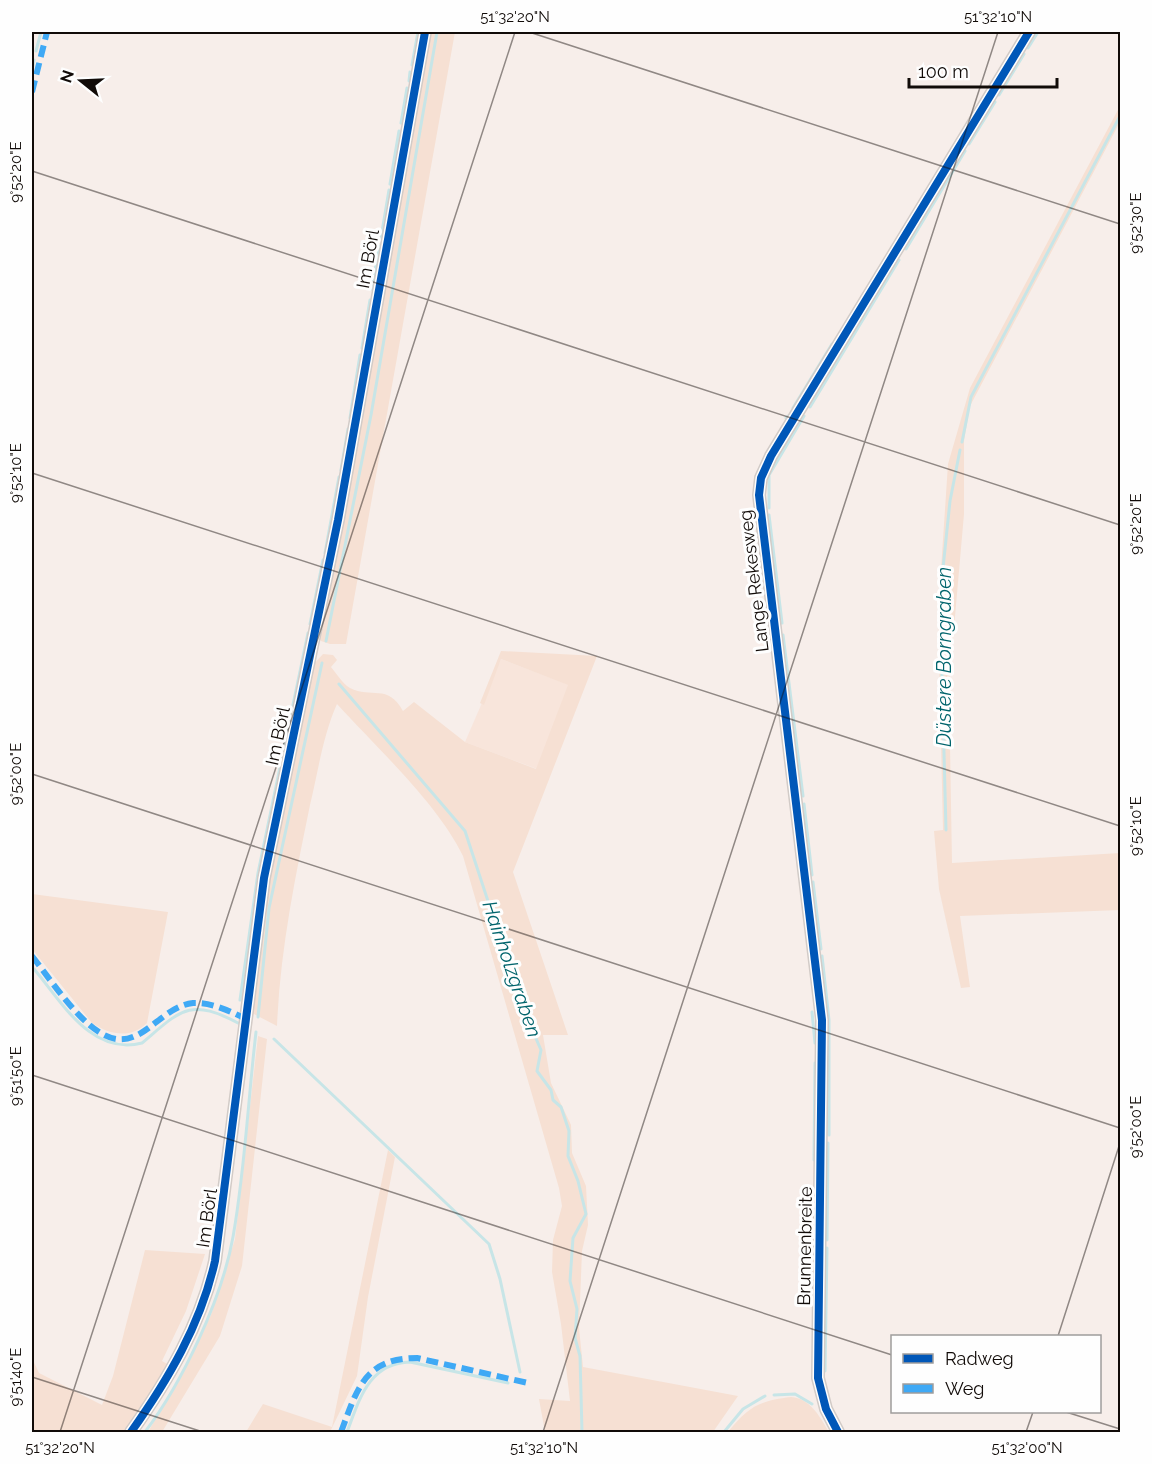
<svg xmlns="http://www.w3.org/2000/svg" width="1152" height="1464" font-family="Raleway,sans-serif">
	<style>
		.built { fill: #f8e5db }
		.green { fill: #f6e0d3 }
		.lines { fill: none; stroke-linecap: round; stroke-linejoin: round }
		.stream { stroke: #c7e5e7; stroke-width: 3 }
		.minor-casing { stroke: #d2cbc7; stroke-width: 14 }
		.minor { stroke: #fefcfc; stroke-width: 10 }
		.quiet { stroke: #3fa9f5; stroke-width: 6; stroke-dasharray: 12 6; stroke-linecap: butt }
		.cycleway-casing { stroke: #fefefe; stroke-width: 11 }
		.cycleway { stroke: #0057b8; stroke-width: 8 }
		.ticks { fill: none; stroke: #110b08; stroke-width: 1.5; stroke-opacity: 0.45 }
		.labels { text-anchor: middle; stroke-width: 6; stroke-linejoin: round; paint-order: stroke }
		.street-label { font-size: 18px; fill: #110b08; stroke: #fefefe }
		.water-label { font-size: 20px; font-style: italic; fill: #00646c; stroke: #fefefe }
		.neatline { fill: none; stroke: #110b08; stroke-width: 2 }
		.ticks-label { font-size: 15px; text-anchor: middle; fill: #110b08 }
	</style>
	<rect width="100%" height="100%" fill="#f7eeea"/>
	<!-- built -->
	<path class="built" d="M501,659L569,685L537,769L465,742Z"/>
	<!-- green -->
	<path class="green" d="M428,32H455L346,644H330L321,641L318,635Z
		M1120,106V122L970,406L964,441V514L949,685L952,863L1120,853V910L960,916L970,987L961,988L939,889L934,831L943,830L938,615L948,464L970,388Z
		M501,651L597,656L513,872L568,1035H543L551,1083L571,1125L572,1153L586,1186L588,1225L582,1251L579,1328L583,1367L738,1396L713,1432H545L539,1399L570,1401L561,1324L552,1272L553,1240L562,1206L559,1188L463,856C438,804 377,748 337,704C323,735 318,772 310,805C295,878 280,951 277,1026L250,1012L261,910L312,666L323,654L333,655L337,660L331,667C336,673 343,684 350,688C371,699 388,683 403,711L414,702L465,742L536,769L568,685L501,659L484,705L480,703Z
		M32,894L168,912L147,1023C131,1039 110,1035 92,1023L32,949Z
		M258,1036L267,1039L242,1266L220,1336L162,1432H148L191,1357L211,1315L235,1239Z
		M388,1150L395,1157L368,1297L357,1376L330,1432H246L263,1404L332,1427Z
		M145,1250L205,1254L186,1311L162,1361L169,1365L126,1432H32V1358L39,1373L102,1405L113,1376Z
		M791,1397C810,1398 820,1417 829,1432H728C748,1407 758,1401 791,1397Z"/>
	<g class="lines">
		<!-- stream -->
		<path class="stream" d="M1028,48L1038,32
			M36,51L41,32
			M412,65L418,32
			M32,70L34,60
			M409,81L410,72
			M999,95L1024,54
			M401,123L407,88
			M969,144L995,102
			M390,184L399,131
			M381,238L389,190
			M906,249L965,151
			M372,289L379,246
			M362,348L370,300
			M810,407L899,260
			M793,408L832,344
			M350,418L360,355
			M786,418L788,416
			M962,442L971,397L1120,116
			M341,470L348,429
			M769,508V475L804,416
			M769,515L782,623
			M325,553L339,477
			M310,624L323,560
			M783,635L803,796
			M326,641L371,415L437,32
			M339,684L465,831L524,1011L541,1050L537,1071L551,1090L553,1100L561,1107L569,1131L568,1156L578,1181L586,1214L573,1238L570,1281L577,1309L575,1338L580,1356L582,1432
			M804,804L812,875
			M946,830L940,597L950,501L960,450
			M813,882L821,949
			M822,956L829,1020V1135
			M34,969C62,1002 91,1056 142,1043C180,1011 189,997 238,1023
			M240,1000L258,873L308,633
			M812,1012L815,1043
			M258,1017L269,908L322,663
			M274,1039L489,1244L500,1279L520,1372
			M814,1160L815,1063
			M827,1240L828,1143
			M825,1371L827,1248
			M774,1395L795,1394L812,1404
			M145,1432C182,1383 222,1299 233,1237C245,1170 248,1100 256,1032
			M347,1432C359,1401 368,1363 410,1362L508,1383
			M724,1432L743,1409L765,1396"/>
		<defs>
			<path id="minor" d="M131,1432C168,1380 201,1324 215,1261L264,878L338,520L425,32
				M838,1432L826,1409L818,1378L822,1020L759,495L761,478L771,456L1029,32"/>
		</defs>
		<!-- minor casing -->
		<use href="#minor" class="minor-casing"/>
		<!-- minor -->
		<use href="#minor" class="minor"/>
		<!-- quiet -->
		<path class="quiet" d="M32,92L47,32
			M32,956C50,979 75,1017 99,1032C139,1058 157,1007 193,1003C211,1002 230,1011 246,1019
			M341,1432C357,1390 364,1358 417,1358L528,1383"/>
		<defs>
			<path id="cycleway" d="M131,1432C168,1380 201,1324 215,1261L264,878L338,520L425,32
				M838,1432L826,1409L818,1378L822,1020L759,495L761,478L771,456L1029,32"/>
		</defs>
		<!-- cycleway casing -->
		<use href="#cycleway" class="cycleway-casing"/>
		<!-- cycleway -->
		<use href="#cycleway" class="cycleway"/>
	</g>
	<!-- ticks -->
	<path class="ticks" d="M529,32L1120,224M32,171L1120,525M32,473L1120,826M32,774L1120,1128M32,1075L892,1355M1058,1336L1120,1143M32,1377L203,1432M1066,1412L1120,1429M60,1432L515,32M543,1432L998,32M1026,1432L1033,1412"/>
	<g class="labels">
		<!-- street labels -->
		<g class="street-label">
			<text transform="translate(368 259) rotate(-80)" y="6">Im Börl</text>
			<text transform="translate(754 581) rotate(-97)" y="6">Lange Rekesweg</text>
			<text transform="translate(278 736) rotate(-78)" y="6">Im Börl</text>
			<text transform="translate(207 1218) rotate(-82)" y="6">Im Börl</text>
			<text transform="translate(805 1246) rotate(-89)" y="6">Brunnenbreite</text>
		</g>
		<!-- water labels -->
		<g class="water-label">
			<text transform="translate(944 657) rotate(-90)" y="7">Düstere Borngraben</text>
			<text transform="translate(512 969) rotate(71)" y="7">Hainholzgraben</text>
		</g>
	</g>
	<!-- border -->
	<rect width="1152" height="1464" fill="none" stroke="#fefefe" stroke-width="66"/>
	<!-- legend -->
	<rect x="891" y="1335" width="210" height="78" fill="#fefefe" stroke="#9f9d9c" stroke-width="1.5"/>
	<rect x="903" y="1354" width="30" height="9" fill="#0057b8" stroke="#9f9d9c" stroke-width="1.5"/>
	<text x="945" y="1365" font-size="18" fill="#110b08">Radweg</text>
	<rect x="903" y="1384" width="30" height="9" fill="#3fa9f5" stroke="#9f9d9c" stroke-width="1.5"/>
	<text x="945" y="1395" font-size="18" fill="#110b08">Weg</text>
	<!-- north arrow -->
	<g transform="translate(81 81) rotate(288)" stroke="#fefefe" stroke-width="4.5" paint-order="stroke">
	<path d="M0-4.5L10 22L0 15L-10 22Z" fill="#110b08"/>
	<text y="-9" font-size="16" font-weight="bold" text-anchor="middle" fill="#110b08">N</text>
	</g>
	<!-- scale -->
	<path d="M909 78v9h148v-9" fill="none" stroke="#110b08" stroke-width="3"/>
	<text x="918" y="78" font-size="18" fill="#110b08" stroke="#fefefe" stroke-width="4.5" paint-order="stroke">100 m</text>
	<rect x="33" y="33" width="1086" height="1398" class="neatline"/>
	<g class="ticks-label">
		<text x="515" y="22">51°32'20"N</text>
		<text x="998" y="22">51°32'10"N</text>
		<text transform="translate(16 172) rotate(-90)" y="5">9°52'20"E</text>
		<text transform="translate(1136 223) rotate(-90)" y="5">9°52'30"E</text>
		<text transform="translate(16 473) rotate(-90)" y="5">9°52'10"E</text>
		<text transform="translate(1136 524) rotate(-90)" y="5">9°52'20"E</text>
		<text transform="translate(16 774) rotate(-90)" y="5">9°52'00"E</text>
		<text transform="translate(1136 826) rotate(-90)" y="5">9°52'10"E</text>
		<text transform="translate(16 1076) rotate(-90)" y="5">9°51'50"E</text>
		<text transform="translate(1136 1127) rotate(-90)" y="5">9°52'00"E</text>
		<text transform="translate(16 1377) rotate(-90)" y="5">9°51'40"E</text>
		<text x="60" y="1453">51°32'20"N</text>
		<text x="544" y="1453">51°32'10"N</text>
		<text x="1027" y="1453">51°32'00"N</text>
	</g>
</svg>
